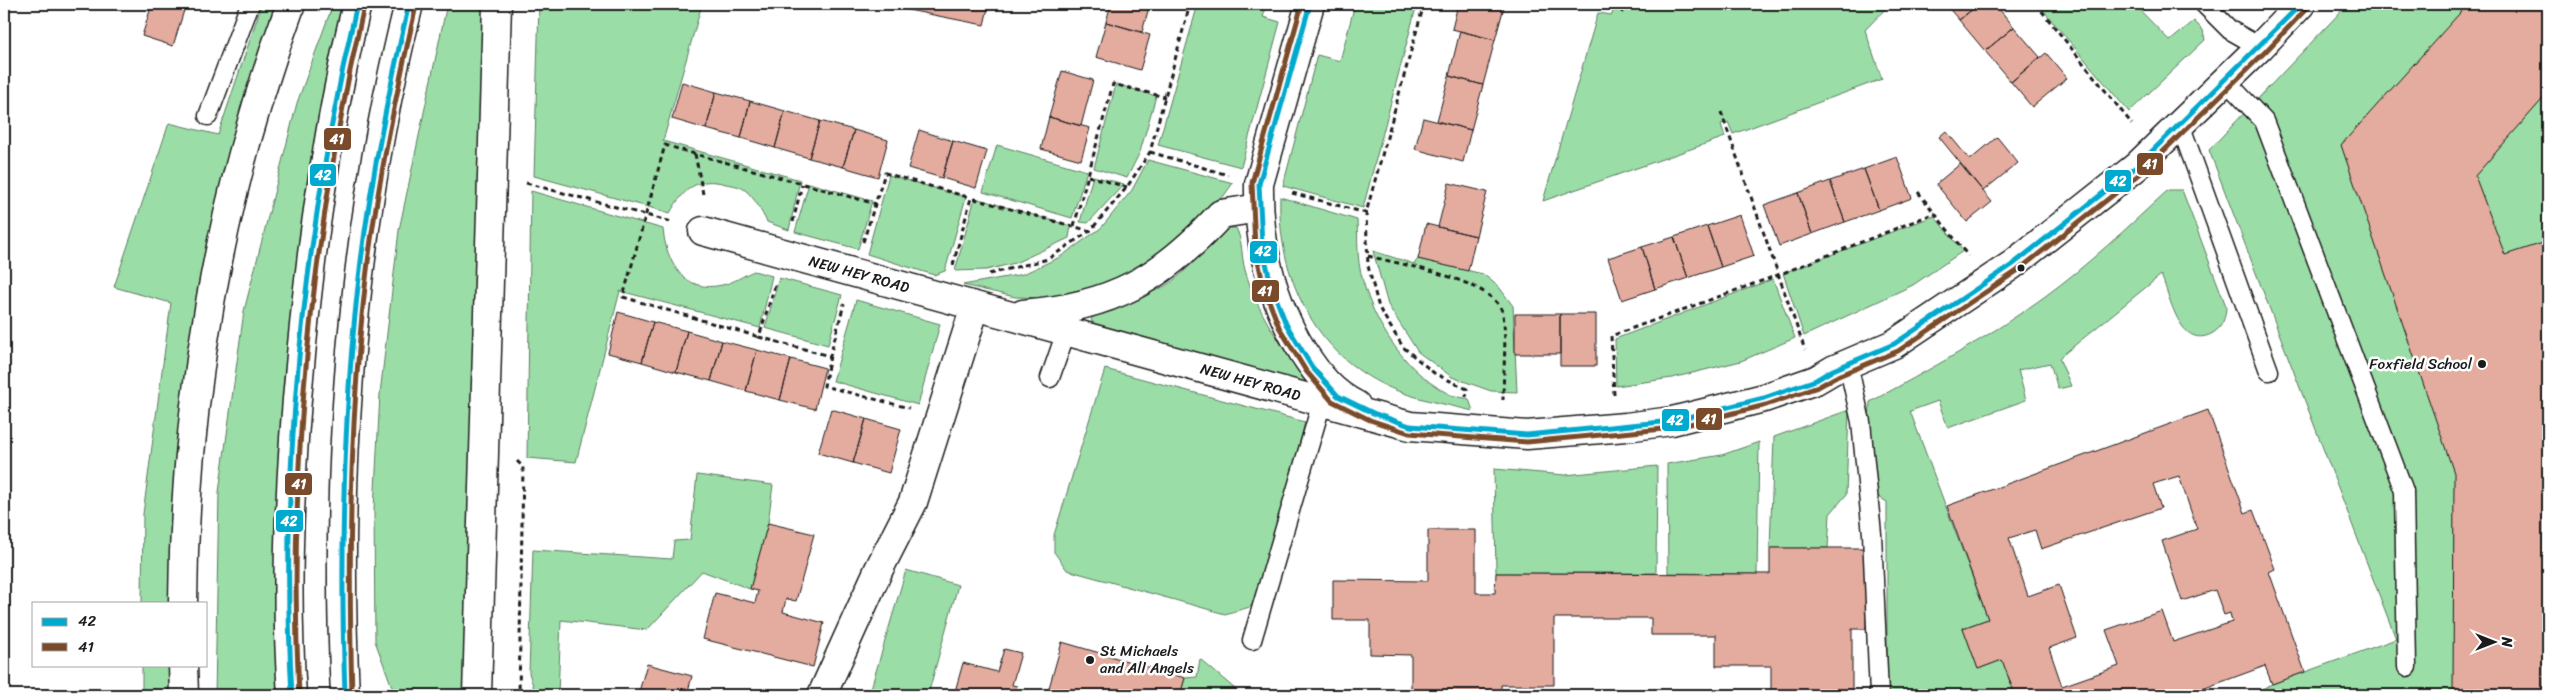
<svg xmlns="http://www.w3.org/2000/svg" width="2552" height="699" font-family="Sriracha,sans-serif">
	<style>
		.green { fill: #9bdda7; stroke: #5c7c62 }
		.building { fill: #e4ab9f; stroke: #1c1c1c; fill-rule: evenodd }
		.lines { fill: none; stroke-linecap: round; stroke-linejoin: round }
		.lane-casing { stroke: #1c1c1c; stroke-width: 21 }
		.street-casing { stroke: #1c1c1c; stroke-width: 31 }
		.primary-casing { stroke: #1c1c1c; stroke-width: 31 }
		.path { stroke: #1c1c1c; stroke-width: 3; stroke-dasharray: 5 4; stroke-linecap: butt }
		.lane { stroke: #fff; stroke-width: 18 }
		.street { stroke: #fff; stroke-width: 28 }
		.primary { stroke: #fff; stroke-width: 28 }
		.bus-1-casing { stroke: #fff; stroke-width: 9 }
		.bus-2-casing { stroke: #fff; stroke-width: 9 }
		.bus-1 { stroke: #00a9ce; stroke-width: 5 }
		.bus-2 { stroke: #7a4b2a; stroke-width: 5 }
		.bus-dot { fill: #1c1c1c; stroke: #fff; stroke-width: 2 }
		.labels { text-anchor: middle; stroke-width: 5; stroke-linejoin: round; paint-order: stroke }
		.street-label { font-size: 15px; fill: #1c1c1c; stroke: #fff }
		.poi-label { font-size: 15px; fill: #1c1c1c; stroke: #fff; text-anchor: end }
		.line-badge { stroke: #fff; stroke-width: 2 }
		.badge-label { font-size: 14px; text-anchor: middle; font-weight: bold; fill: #fff }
	</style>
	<rect width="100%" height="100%" fill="#fff"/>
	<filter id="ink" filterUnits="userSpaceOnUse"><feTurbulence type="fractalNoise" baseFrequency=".02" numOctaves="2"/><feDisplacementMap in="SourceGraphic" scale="10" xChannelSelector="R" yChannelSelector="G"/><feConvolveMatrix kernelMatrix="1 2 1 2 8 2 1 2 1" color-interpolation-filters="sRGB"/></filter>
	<g filter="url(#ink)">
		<!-- green -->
		<path class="green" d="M262,4H281L182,403L169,603H142L143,514L171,303L114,287L169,123L218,135Z
			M333,4H347L307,198L286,695H215L219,492L244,311L297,103Z
			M447,4H484L464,695H395L375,641L374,509L380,394L399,230Z
			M539,4H702L663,141L800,180L789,230L767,222C761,211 755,198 745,190C740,186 732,185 726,184C697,176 684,189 670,213L534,176Z
			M1198,4H1267L1263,17L1280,22L1241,167L1158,145Z
			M1355,4H1417L1363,208L1283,186L1317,55L1340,61Z
			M1615,4H1890L1865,30L1882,79L1733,134L1728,122L1721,124L1725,137L1543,201L1598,13L1612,15Z
			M2038,4H2134L2170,41L2194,21L2203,30L2205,40L2129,112Z
			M2348,4H2548V695H2250L2272,684L2396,639L2209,150Z
			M1116,84L1156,96L1140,152L1127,178L1094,168Z
			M997,145L1087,171L1072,218L983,192Z
			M1148,160L1233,183L1223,197L1202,212L1182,238L1135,273L1087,292L1045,298L1015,297L963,285L1023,274L1060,257L1101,228L1132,190Z
			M889,175L966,197L945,271L934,275L867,254Z
			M1093,176L1124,184L1088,223L1080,222Z
			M809,183L872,201L858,249L795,232Z
			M2168,190H2182L2226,306C2226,316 2223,327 2213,333C2179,352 2170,295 2161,275L2059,358L2071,386L2058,389L2050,363L2018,370L2026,400L1948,428L1938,401L1910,411L1988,619L1963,628L1978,669L2002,660L2015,695H1887V502L1866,489L1870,402C1929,370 1989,337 2044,297C2088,265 2128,227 2168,190Z
			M531,191L663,229C666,261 683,294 722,285C733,283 744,275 754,271L772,276L760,328L620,291L576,462L527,458Z
			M1280,197L1357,220C1358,234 1357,249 1359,263C1367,313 1401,369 1447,393C1453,397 1462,397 1469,399L1473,411C1445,404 1415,399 1388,387C1315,354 1277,276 1280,197Z
			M975,198L1071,226L1069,238L1015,263L986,270L955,271Z
			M1934,216L1963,251L1913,285L1804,336L1783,273Z
			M1223,228H1236C1243,241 1241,256 1245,270C1257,312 1280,346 1309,380L1306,388L1094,326L1091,319C1096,313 1152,293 1165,286C1186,274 1207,246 1223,228Z
			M1373,251L1414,264L1418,259L1483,274L1499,287L1513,306L1517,392L1491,391L1452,377L1418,352L1388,305Z
			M779,278L842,295L828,345L765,328Z
			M1773,279L1795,338L1741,361L1672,378L1616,386L1615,339Z
			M856,300L940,324L918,405L833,381Z
			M1105,369L1305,422L1262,592L1250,607L1225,614L1067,570L1054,552V535Z
			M1849,410L1846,495L1830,514L1828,548H1770L1774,437Z
			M1759,442L1757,574L1668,573L1667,464L1722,455Z
			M1657,466L1656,573H1496L1494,469L1565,475Z
			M697,475L773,485L768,523L750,589L702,571L647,630L561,620L558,695H536L529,673L533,550L672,559L674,541L690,540Z
			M906,570L958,585L928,695H869Z
			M1200,659L1242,695H1180L1185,678L1197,677Z
			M142,665H171V695H142Z"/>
		<!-- building -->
		<path class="building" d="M152,4H186L173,46L142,36Z
			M878,4H989L984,25Z
			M1111,4H1150L1142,32L1106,22Z
			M1458,4H1490L1504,7L1495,40L1452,29Z
			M1945,4H1979L1959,20Z
			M1979,4H1995L2014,27L1985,51L1959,20Z
			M2468,4H2548V93L2475,176L2505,255L2548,241V695H2453L2454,473L2341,145Z
			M1106,22L1150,35L1140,70L1096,57Z
			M2014,27L2040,57L2011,82L1985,51Z
			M1460,31L1495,40L1483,85L1449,76Z
			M2046,53L2067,78L2032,107L2011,82Z
			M1062,71L1093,80L1081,126L1049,117Z
			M1449,76L1483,85L1471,130L1437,121Z
			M682,82L716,92L706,129L672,119Z
			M716,92L750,101L741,138L706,129Z
			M750,101L785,111L775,148L741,138Z
			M785,111L820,121L809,158L775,148Z
			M1049,117L1090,128L1081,160L1041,149Z
			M1423,118L1471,130L1463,162L1415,149Z
			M820,121L854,130L843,167L809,158Z
			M854,130L888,140L878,177L843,167Z
			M919,130L953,141L942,178L908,168Z
			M1946,131L1970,160L1997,137L2018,163L1983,191L1939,137Z
			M953,141L987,151L976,188L942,178Z
			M1897,157L1912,198L1879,210L1864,169Z
			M1960,164L1992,202L1967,222L1936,184Z
			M1864,169L1879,210L1845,222L1830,181Z
			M1830,181L1845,222L1812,234L1798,193Z
			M1449,183L1487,192L1476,236L1438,227Z
			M1798,193L1812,234L1779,246L1764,205Z
			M1740,215L1754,256L1721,267L1707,226Z
			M1426,224L1476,236L1468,271L1418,259Z
			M1707,226L1721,267L1688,278L1674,237Z
			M1674,237L1688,278L1655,289L1642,247Z
			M1642,247L1655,289L1622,300L1608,258Z
			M618,312L653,322L642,362L608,353Z
			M1515,314H1560V354H1515Z
			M1560,314H1596V366H1560Z
			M653,322L687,331L676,372L642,362Z
			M687,331L722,341L711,381L676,372Z
			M722,341L757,350L746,391L711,381Z
			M757,350L791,359L780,400L746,391Z
			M791,359L825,368L815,409L780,400Z
			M831,409L866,419L853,463L818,453Z
			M2208,410L2245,513L2253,510L2275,569L2269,572L2305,672L2272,684L2265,666L2186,695H2015L2002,660L1978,669L1963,628L1988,619L1947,506ZM2179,476L2197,529L2162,541L2182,601L2215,590L2224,615L2230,613L2232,622L2173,642L2162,611L2106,630L2119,666L2062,686L2049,648L2077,638L2059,585L2028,596L2009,538L2035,530L2041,549L2161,508L2153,484Z
			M866,419L901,429L889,473L853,463Z
			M768,523L814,534L796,601L786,599L783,612L824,623L813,667L703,639L715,593L755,603L758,591L750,589Z
			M1428,530H1476V593H1495L1496,573L1770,574V548H1867L1866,629H1852V695H1771V666H1716V635H1651V618H1554V685H1501V695H1411V655L1370,654V620H1333V580L1428,581Z
			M1062,642L1185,678L1180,695H1047Z
			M1004,649L1021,653L1012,685L1017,686L1014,695H954L963,663L997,672Z
			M647,664L692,676L687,695H638Z"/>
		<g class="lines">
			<defs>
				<path id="lane" d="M2204,4L2230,30L2260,47
					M2225,80L2264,121L2404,491L2407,667
					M208,116L250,4
					M2180,124L2269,371
					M1848,364L1861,422L1872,534L1879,695
					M1050,378L1066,332
					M1252,640L1322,402"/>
				<g id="street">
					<path d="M1310,4L1259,184C1258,245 1271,300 1303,352C1318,375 1332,393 1356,405"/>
					<path id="s1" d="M703,231L1410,426L1527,435L1626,427L1672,421L1764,398L1816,380L1833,370L1894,344L2012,265L2136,167L2260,47L2301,4"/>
					<path d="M1023,314C1111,307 1162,279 1221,214L1259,208"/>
					<path d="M822,695L879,569L913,502L975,307"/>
				</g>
				<path id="primary" d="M183,603C184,400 220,194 291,4
					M183,665L184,695
					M292,695C284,582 290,468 301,355C312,236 329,120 357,4
					M345,695C334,463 352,229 409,4
					M477,695L497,4"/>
			</defs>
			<!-- lane casing -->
			<use href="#lane" class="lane-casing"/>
			<!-- street casing -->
			<use href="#street" class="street-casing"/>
			<!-- primary casing -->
			<use href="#primary" class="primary-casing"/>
			<!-- path -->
			<path class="path" d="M1424,4L1366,213L1368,266L1379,308L1403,347L1434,373L1467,389L1466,397
				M1595,4L1624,12
				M2036,4L2132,124
				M1721,112L1805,350
				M1150,152L1228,175
				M695,154L665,145L623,297L759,337
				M1088,176L1127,187
				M526,183L672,222
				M1918,192L1968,256
				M1292,193L1366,213
				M703,194L695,154L876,204
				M793,222L802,184
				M1074,226L1113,84L1165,97
				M863,242L885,173L971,198
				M1368,256C1398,264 1498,280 1503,315C1507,342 1503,373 1503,400
				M953,265L971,198L1090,231
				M989,274L1048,259L1090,231L1127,187L1150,152L1190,4
				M775,285L759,337L830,356L844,304
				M830,356L824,386L909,408
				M1614,395L1611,336L1778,275L1935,213
				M517,461L523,467L519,695"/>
			<!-- lane -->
			<use href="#lane" class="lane"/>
			<!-- street -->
			<use href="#street" class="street"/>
			<!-- primary -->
			<use href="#primary" class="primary"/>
			<defs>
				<path id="bus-1" d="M1310,4L1259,184L1262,245L1271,285L1286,324L1312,367L1338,396L1373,413L1410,426L1527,435L1672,421L1764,398L1816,380L1833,370L1894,344L2012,265L2136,167L2301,4
					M292,695C279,464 305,229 357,4
					M345,695C340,550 343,405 361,261C372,174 389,89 409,4"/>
				<path id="bus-2" d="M1302,4L1252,183L1255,247L1264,288L1279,327L1306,371L1332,401L1370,420L1409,433L1527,442L1674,428L1766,405L1818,387L1836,377L1898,351L2017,271L2141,173L2265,52L2306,9
					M299,695C287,464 313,230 364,6
					M352,695C348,550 350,406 368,262C379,175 397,90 416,6"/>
			</defs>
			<!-- bus-1 casing -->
			<use href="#bus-1" class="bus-1-casing"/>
			<!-- bus-2 casing -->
			<use href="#bus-2" class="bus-2-casing"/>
			<!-- bus-1 -->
			<use href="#bus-1" class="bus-1"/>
			<!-- bus-2 -->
			<use href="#bus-2" class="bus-2"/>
		</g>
	</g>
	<!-- markers -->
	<g class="bus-dot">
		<circle cx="2021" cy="268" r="4.5"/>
		<circle cx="2482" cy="364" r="5"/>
		<circle cx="1090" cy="660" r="5"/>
	</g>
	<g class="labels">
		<!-- street labels -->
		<g class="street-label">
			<text dy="5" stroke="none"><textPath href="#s1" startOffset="162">NEW HEY ROAD</textPath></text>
			<text dy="5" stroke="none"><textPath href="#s1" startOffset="568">NEW HEY ROAD</textPath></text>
		</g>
		<!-- poi labels -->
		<g class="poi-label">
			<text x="2472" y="369">Foxfield School</text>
			<text x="1100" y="656" text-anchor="start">St Michaels<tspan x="1100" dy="17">and All Angels</tspan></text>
		</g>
	</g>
	<g class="line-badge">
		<rect x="323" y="127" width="29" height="24" rx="5" fill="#7a4b2a"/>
		<rect x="2136" y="152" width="28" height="24" rx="5" fill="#7a4b2a"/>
		<rect x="309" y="163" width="28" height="24" rx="5" fill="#00a9ce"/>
		<rect x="2104" y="169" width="28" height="24" rx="5" fill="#00a9ce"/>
		<rect x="1249" y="240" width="29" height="24" rx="5" fill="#00a9ce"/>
		<rect x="1251" y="279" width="29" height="24" rx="5" fill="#7a4b2a"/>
		<rect x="1695" y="407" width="28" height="24" rx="5" fill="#7a4b2a"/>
		<rect x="1661" y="408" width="29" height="24" rx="5" fill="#00a9ce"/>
		<rect x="284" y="472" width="29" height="24" rx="5" fill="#7a4b2a"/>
		<rect x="275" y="509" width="29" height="24" rx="5" fill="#00a9ce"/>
	</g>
	<g class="badge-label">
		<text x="337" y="144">41</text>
		<text x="2150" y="169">41</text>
		<text x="323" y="180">42</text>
		<text x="2118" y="186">42</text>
		<text x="1263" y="256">42</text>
		<text x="1265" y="296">41</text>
		<text x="1709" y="424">41</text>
		<text x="1675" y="425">42</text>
		<text x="299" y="489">41</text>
		<text x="289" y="526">42</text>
	</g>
	<!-- margin -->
	<rect width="2552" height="699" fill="none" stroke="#fff" stroke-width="20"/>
	<rect x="10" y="10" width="2532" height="679" fill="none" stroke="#1c1c1c" stroke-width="2" filter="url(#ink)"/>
	<!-- legend -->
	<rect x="32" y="602" width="175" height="65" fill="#ffffff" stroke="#a4a4a4"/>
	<rect x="42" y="618" width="25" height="8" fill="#00a9ce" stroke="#a4a4a4"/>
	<text x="78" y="626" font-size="15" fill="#1c1c1c">42</text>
	<rect x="42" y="643" width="25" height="8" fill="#7a4b2a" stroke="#a4a4a4"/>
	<text x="78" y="652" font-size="15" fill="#1c1c1c">41</text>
	<!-- north arrow -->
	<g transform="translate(2494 642) rotate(90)" stroke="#ffffff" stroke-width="4" paint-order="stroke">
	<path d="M0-4L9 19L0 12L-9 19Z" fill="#1c1c1c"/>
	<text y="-8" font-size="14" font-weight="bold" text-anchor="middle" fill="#1c1c1c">N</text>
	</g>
</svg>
